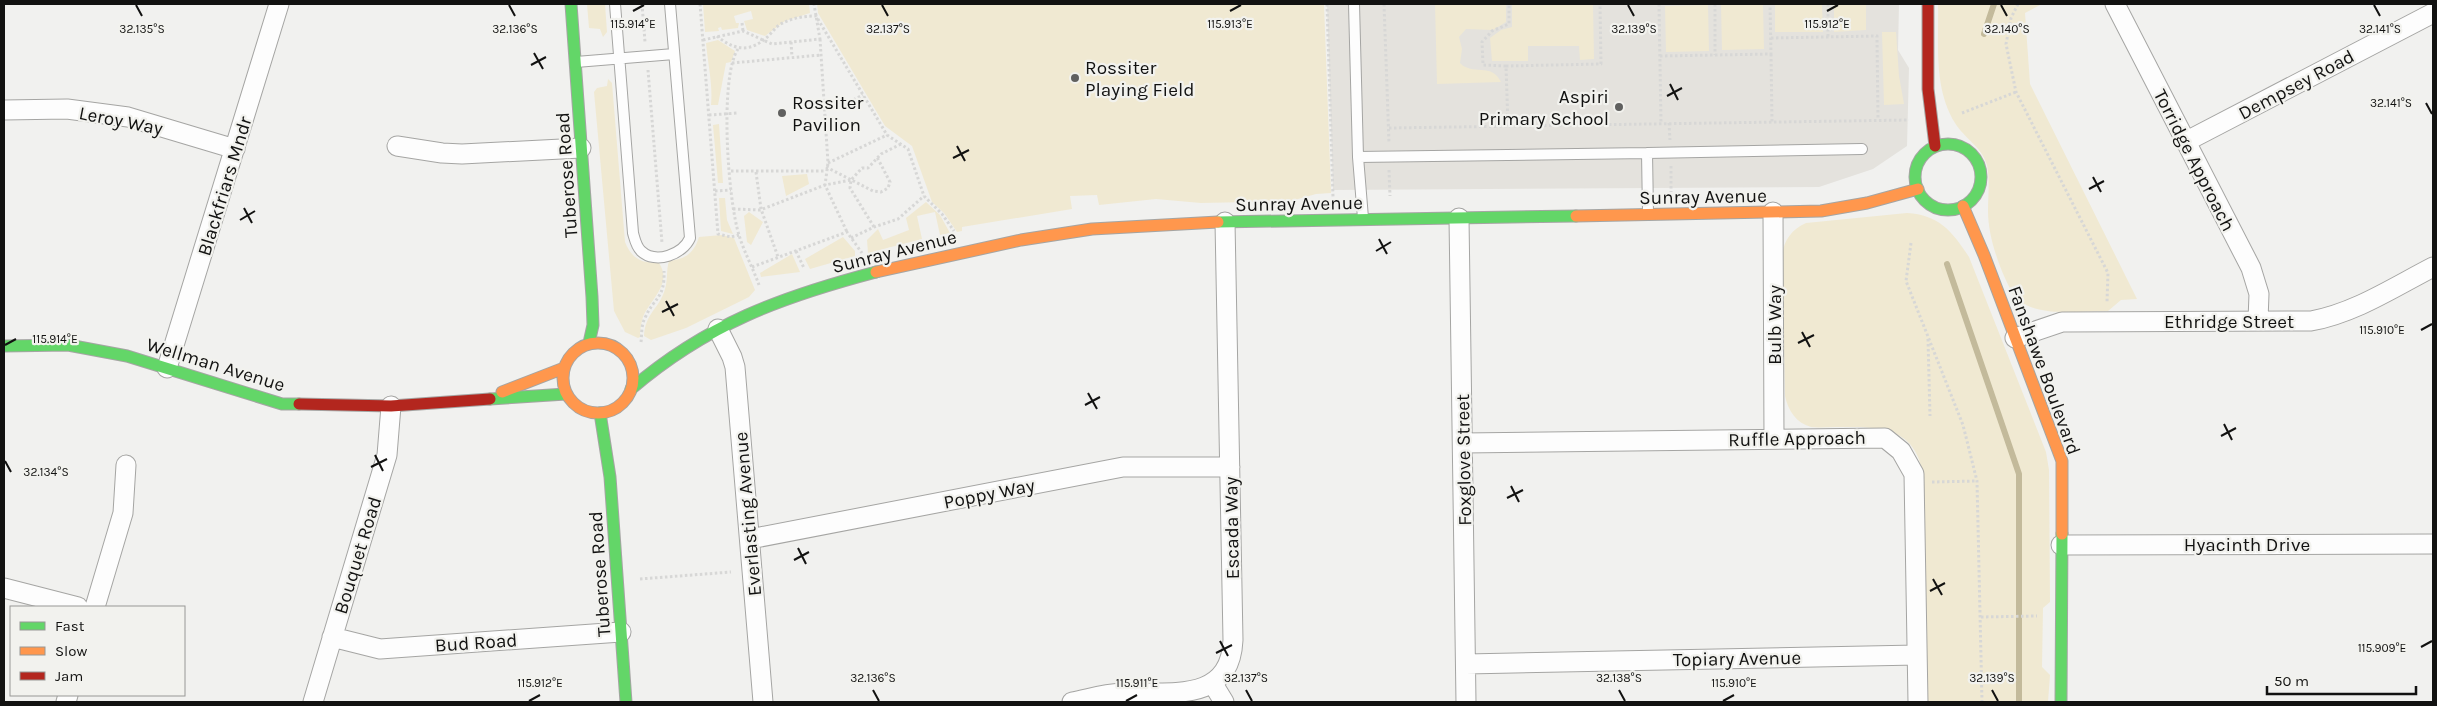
<svg xmlns="http://www.w3.org/2000/svg" width="2437" height="706" font-family="Karla,sans-serif">
	<style>
		.built { fill: #e4e2dd }
		.green { fill: #f0e9d2 }
		.lines { fill: none; stroke-linecap: round; stroke-linejoin: round }
		.stream { stroke: #c3ba9b; stroke-width: 6 }
		.lane-casing { stroke: #a5a5a3; stroke-width: 12 }
		.street-casing { stroke: #a5a5a3; stroke-width: 21 }
		.fast-casing { stroke: #a5a5a3; stroke-width: 13 }
		.slow-casing { stroke: #a5a5a3; stroke-width: 13 }
		.jam-casing { stroke: #a5a5a3; stroke-width: 13 }
		.path { stroke: #d7d7d6; stroke-width: 3; stroke-dasharray: 2.5 2.5; stroke-linecap: butt }
		.lane { stroke: #fdfdfd; stroke-width: 10 }
		.street { stroke: #fdfdfd; stroke-width: 19 }
		.fast { stroke: #63d668; stroke-width: 11 }
		.slow { stroke: #ff974d; stroke-width: 11 }
		.jam { stroke: #b3261e; stroke-width: 11 }
		.ticks { fill: none; stroke: #121211; stroke-width: 2 }
		.poi-dot { fill: #60605f; stroke: #f2f2ee; stroke-width: 2 }
		.labels { text-anchor: middle; stroke-width: 4.5; stroke-linejoin: round; paint-order: stroke }
		.poi-label { font-size: 19px; fill: #121211; stroke: #f2f2ee; text-anchor: start }
		.street-label { font-size: 19px; fill: #121211; stroke: #f2f2ee }
		.ticks-label { font-size: 12px; text-anchor: middle; fill: #121211; stroke: #f2f2ee; stroke-width: 4.5; stroke-linejoin: round; paint-order: stroke }
	</style>
	<rect width="100%" height="100%" fill="#f1f1ef"/>
	<!-- built -->
	<path class="built" d="M1327,4H1899L1898,50L1909,68L1907,146L1873,169L1819,187L1333,190Z"/>
	<!-- green -->
	<path class="green" d="M587,4H605L607,32L603,37L600,29L589,28Z
		M703,4H809L810,13L785,21L765,36L747,30L744,21L753,19L751,11L734,16L736,23H739L738,28L722,30L721,27L718,28L719,31L705,32Z
		M817,4H1324L1331,193L1316,194L1291,201L1201,203L1156,199L1099,205L1097,195L1070,196L1072,209L962,227V231L957,232L944,213L932,202L912,146L885,126L818,13Z
		M1435,4H1506V22L1493,30L1466,29L1459,37L1462,49L1460,63C1472,76 1492,62 1501,82L1437,84Z
		M1512,4H1593L1594,59L1580,60L1579,46H1528V61H1492L1490,38L1501,30L1512,27Z
		M1775,4H1822L1823,32H1775Z
		M1834,4H1866V30L1834,32Z
		M1938,4H2042L2025,13L2030,84L2137,299L2121,300L2108,311C2078,311 2038,318 2015,298C2001,273 1988,239 1988,211C1988,196 1990,180 1987,165C1982,147 1964,138 1955,123C1933,87 1939,44 1938,4Z
		M1708,5L1709,51L1666,52L1665,6Z
		M1721,5H1763L1764,49L1722,50Z
		M1882,32H1896L1899,76L1904,104L1884,105Z
		M718,40L735,51L731,62L726,63L718,105H711C713,85 708,65 706,43Z
		M608,79L612,83L625,242C632,259 641,263 659,263C673,284 650,299 643,317C641,324 640,330 640,337L638,338L625,332L614,311L594,92L597,88L607,86Z
		M719,124L723,183H718L713,125Z
		M807,174L809,184L786,196L782,176Z
		M719,198H725L727,220L733,234L721,231Z
		M926,202L940,215L950,233L940,235L935,212L917,216L922,239L868,253L867,240L878,229L883,240L909,230L906,218Z
		M749,212L763,222L751,245L747,242L744,216Z
		M1907,213C1939,215 1952,231 1969,257L2046,452L2049,470L2050,602L2043,608L2042,667L2050,675L2048,702H1928L1923,477C1917,424 1875,427 1835,427C1827,427 1818,428 1811,427C1796,423 1788,410 1785,396L1782,255C1784,240 1792,229 1806,223Z
		M722,235L734,238L755,290L749,297L686,328L651,340L644,336C645,313 660,308 665,289C668,280 666,270 669,261C686,259 694,253 699,237Z
		M843,237L855,251V256L810,269L805,259Z
		M792,254L800,272L761,277L760,273Z"/>
	<g class="lines">
		<!-- stream -->
		<path class="stream" d="M1984,34L1994,4
			M1947,264L2019,474V702"/>
		<defs>
			<path id="lane" d="M615,4L633,233C635,240 636,246 641,251C656,265 683,254 690,238L670,4
				M1354,4L1358,157L1363,218
				M576,62L674,54
				M1647,153L1862,149
				M1358,157L1647,153L1648,213"/>
			<path id="street" d="M2115,4L2251,268L2259,294L2258,320
				M4,110L67,109L128,117L235,149
				M2185,142L2433,13
				M397,146L442,153L462,154L581,148
				M1773,212L1774,439
				M1459,218L1466,702
				M718,329L732,357L735,367L763,702
				M2015,338L2062,322L2311,321C2355,313 2394,287 2433,267
				M167,368L279,4
				M1463,443L1885,438L1901,451L1914,474L1918,702
				M750,539L1123,467H1230
				M2061,545L2433,544
				M4,588L78,607
				M95,607L123,513L126,465
				M332,637L380,649L621,632
				M1466,664L1917,655
				M1213,684L1224,702
				M66,702L68,695
				M313,702L387,455L391,406
				M1072,702C1088,699 1104,694 1121,693C1168,691 1230,705 1233,640L1225,222"/>
			<path id="fast" d="M571,4L592,297L593,325L589,343
				M1915 177a33 33 0 1 1 66 0a33 33 0 1 1-66 0Z
				M1218,222L1576,216
				M4,346L68,345L127,356L282,404H299
				M631,389C707,324 781,297 876,272
				M490,399L566,394
				M600,413L610,477L626,702
				M2061,702L2062,534"/>
			<path id="slow" d="M1963,206L1984,255L2062,461V534
				M1576,216L1821,211L1867,203L1918,189
				M876,272L1021,240L1092,229L1218,222
				M563 378a35 35 0 1 1 70 0a35 35 0 1 1-70 0Z
				M502,392L564,368"/>
			<path id="jam" d="M1928,4V89L1935,146
				M299,404L391,406L490,399"/>
		</defs>
		<!-- lane casing -->
		<use href="#lane" class="lane-casing"/>
		<!-- street casing -->
		<use href="#street" class="street-casing"/>
		<!-- fast casing -->
		<use href="#fast" class="fast-casing"/>
		<!-- slow casing -->
		<use href="#slow" class="slow-casing"/>
		<!-- jam casing -->
		<use href="#jam" class="jam-casing"/>
		<!-- path -->
		<path class="path" d="M642,4L645,42
			M700,4L718,234L731,237L739,235
			M1327,4L1333,197
			M1384,4L1389,143
			M1659,4L1661,123
			M1715,4V55
			M1828,4V37
			M2018,4L2011,18L2006,44L2016,92L2108,273L2107,302
			M742,23L743,31
			M717,36C731,48 747,53 762,41C769,37 773,30 779,25C791,18 803,16 816,16L887,135L908,149L924,196L942,214L954,231
			M1771,38L1877,36L1878,120
			M820,39L828,163L825,185L847,232
			M703,40L743,31L772,44L820,39L814,4
			M791,42L792,57
			M738,49C719,77 728,201 739,235C744,252 753,268 759,285
			M1771,54L1772,122
			M1660,56L1771,54L1770,4
			M732,63L821,55
			M1506,66L1483,65L1482,42L1492,31L1509,24V4
			M648,70L662,243
			M824,104L849,102L863,95
			M1962,113L2016,92
			M709,115L738,113
			M1669,123L1670,140
			M1508,126L1506,66L1601,64L1600,4
			M1389,128L1909,120
			M828,163L887,135
			M1671,166V192
			M826,167L873,191L881,192L888,188L890,182L877,157
			M1389,170L1390,196
			M731,171H825
			M756,172L761,209L778,257
			M715,191L731,190
			M733,209L760,210L825,185L851,180
			M874,227L850,188L851,180L862,168H868L881,154L901,144
			M851,238L874,227L898,219L924,196
			M1911,243L1906,281L1963,425L1977,481L1982,702
			M796,251L804,268
			M752,267L847,232L862,253
			M1928,339L1930,416
			M641,342C642,334 641,325 645,318C654,297 665,299 664,271
			M1932,482L1977,481
			M640,579L731,572
			M1981,617L2037,616"/>
		<!-- lane -->
		<use href="#lane" class="lane"/>
		<!-- street -->
		<use href="#street" class="street"/>
		<!-- fast -->
		<use href="#fast" class="fast"/>
		<!-- slow -->
		<use href="#slow" class="slow"/>
		<!-- jam -->
		<use href="#jam" class="jam"/>
	</g>
	<!-- ticks -->
	<path class="ticks" d="M136,5L142,16M509,5L515,16M882,5L888,16M1628,5L1634,16M2001,5L2007,16M2374,5L2380,16M633,11L644,5M1230,11L1241,5M1827,11L1838,5M534,53L543,69M531,65L546,57M1670,84L1678,100M1667,96L1682,88M2426,103L2432,114M957,146L965,161M953,158L969,150M2093,177L2101,192M2089,189L2104,181M244,208L252,223M240,220L255,211M1379,239L1387,254M1376,251L1391,242M666,301L674,316M662,312L678,304M2421,330L2432,324M1802,332L1810,347M1798,343L1814,335M5,345L16,339M1088,393L1097,409M1085,405L1100,397M2224,424L2232,440M2221,436L2236,428M375,455L383,471M5,461L11,472M371,467L387,459M1511,486L1519,502M1507,498L1523,490M798,548L806,564M794,560L809,552M1933,579L1942,595M1930,591L1945,583M1220,641L1228,656M2421,647L2432,641M1216,653L1232,645M873,690L879,701M1246,690L1252,701M1619,690L1625,701M1992,690L1998,701M529,701L540,695M1126,701L1137,695M1723,701L1734,695"/>
	<!-- markers -->
	<g class="poi-dot">
		<circle cx="1075" cy="78" r="5"/>
		<circle cx="1619" cy="107" r="5"/>
		<circle cx="782" cy="113" r="5"/>
	</g>
	<g class="labels">
		<!-- poi labels -->
		<g class="poi-label">
			<text x="1085" y="74">Rossiter<tspan x="1085" dy="22">Playing Field</tspan></text>
			<text x="1609" y="103" text-anchor="end">Aspiri<tspan x="1609" dy="22">Primary School</tspan></text>
			<text x="792" y="109">Rossiter<tspan x="792" dy="22">Pavilion</tspan></text>
		</g>
		<!-- street labels -->
		<g class="street-label">
			<text transform="translate(2296 84) rotate(-28)" y="7">Dempsey Road</text>
			<text transform="translate(121 120) rotate(11)" y="7">Leroy Way</text>
			<text transform="translate(2195 160) rotate(63)" y="7">Torridge Approach</text>
			<text transform="translate(566 175) rotate(-94)" y="7">Tuberose Road</text>
			<text transform="translate(224 186) rotate(-73)" y="7">Blackfriars Mndr</text>
			<text transform="translate(1703 196) rotate(-1)" y="7">Sunray Avenue</text>
			<text transform="translate(1299 203) rotate(-1)" y="7">Sunray Avenue</text>
			<text transform="translate(894 251) rotate(-14)" y="7">Sunray Avenue</text>
			<text x="2229" y="328">Ethridge Street</text>
			<text transform="translate(1774 325) rotate(-90)" y="7">Bulb Way</text>
			<text transform="translate(216 364) rotate(17)" y="7">Wellman Avenue</text>
			<text transform="translate(2045 370) rotate(70)" y="7">Fanshawe Boulevard</text>
			<text transform="translate(1797 438) rotate(-1)" y="7">Ruffle Approach</text>
			<text transform="translate(1463 460) rotate(-91)" y="7">Foxglove Street</text>
			<text transform="translate(989 493) rotate(-11)" y="7">Poppy Way</text>
			<text transform="translate(747 514) rotate(-95)" y="7">Everlasting Avenue</text>
			<text transform="translate(1231 528) rotate(-91)" y="7">Escada Way</text>
			<text x="2247" y="551">Hyacinth Drive</text>
			<text transform="translate(357 555) rotate(-73)" y="7">Bouquet Road</text>
			<text transform="translate(599 574) rotate(-94)" y="7">Tuberose Road</text>
			<text transform="translate(476 642) rotate(-4)" y="7">Bud Road</text>
			<text transform="translate(1737 658) rotate(-1)" y="7">Topiary Avenue</text>
		</g>
	</g>
	<g class="ticks-label">
		<text x="1230" y="28">115.913°E</text>
		<text x="633" y="28">115.914°E</text>
		<text x="1827" y="28">115.912°E</text>
		<text x="142" y="33">32.135°S</text>
		<text x="515" y="33">32.136°S</text>
		<text x="888" y="33">32.137°S</text>
		<text x="1634" y="33">32.139°S</text>
		<text x="2007" y="33">32.140°S</text>
		<text x="2380" y="33">32.141°S</text>
		<text x="2391" y="107">32.141°S</text>
		<text x="2382" y="334">115.910°E</text>
		<text x="55" y="343">115.914°E</text>
		<text x="46" y="476">32.134°S</text>
		<text x="2382" y="652">115.909°E</text>
		<text x="873" y="682">32.136°S</text>
		<text x="1246" y="682">32.137°S</text>
		<text x="1619" y="682">32.138°S</text>
		<text x="1992" y="682">32.139°S</text>
		<text x="540" y="687">115.912°E</text>
		<text x="1137" y="687">115.911°E</text>
		<text x="1734" y="687">115.910°E</text>
	</g>
	<!-- border -->
	<rect width="2437" height="706" fill="none" stroke="#121211" stroke-width="10"/>
	<!-- legend -->
	<rect x="10" y="606" width="175" height="90" fill="#f2f2ee" stroke="#989896"/>
	<rect x="20" y="622" width="25" height="8" fill="#63d668" stroke="#989896"/>
	<text x="55" y="631" font-size="15" fill="#121211">Fast</text>
	<rect x="20" y="647" width="25" height="8" fill="#ff974d" stroke="#989896"/>
	<text x="55" y="656" font-size="15" fill="#121211">Slow</text>
	<rect x="20" y="672" width="25" height="8" fill="#b3261e" stroke="#989896"/>
	<text x="55" y="681" font-size="15" fill="#121211">Jam</text>
	<!-- scale -->
	<path d="M2267 686v8h149v-8" fill="none" stroke="#121211" stroke-width="2.5"/>
	<text x="2274" y="686" font-size="15" fill="#121211" stroke="#f2f2ee" stroke-width="4" paint-order="stroke">50 m</text>
</svg>
